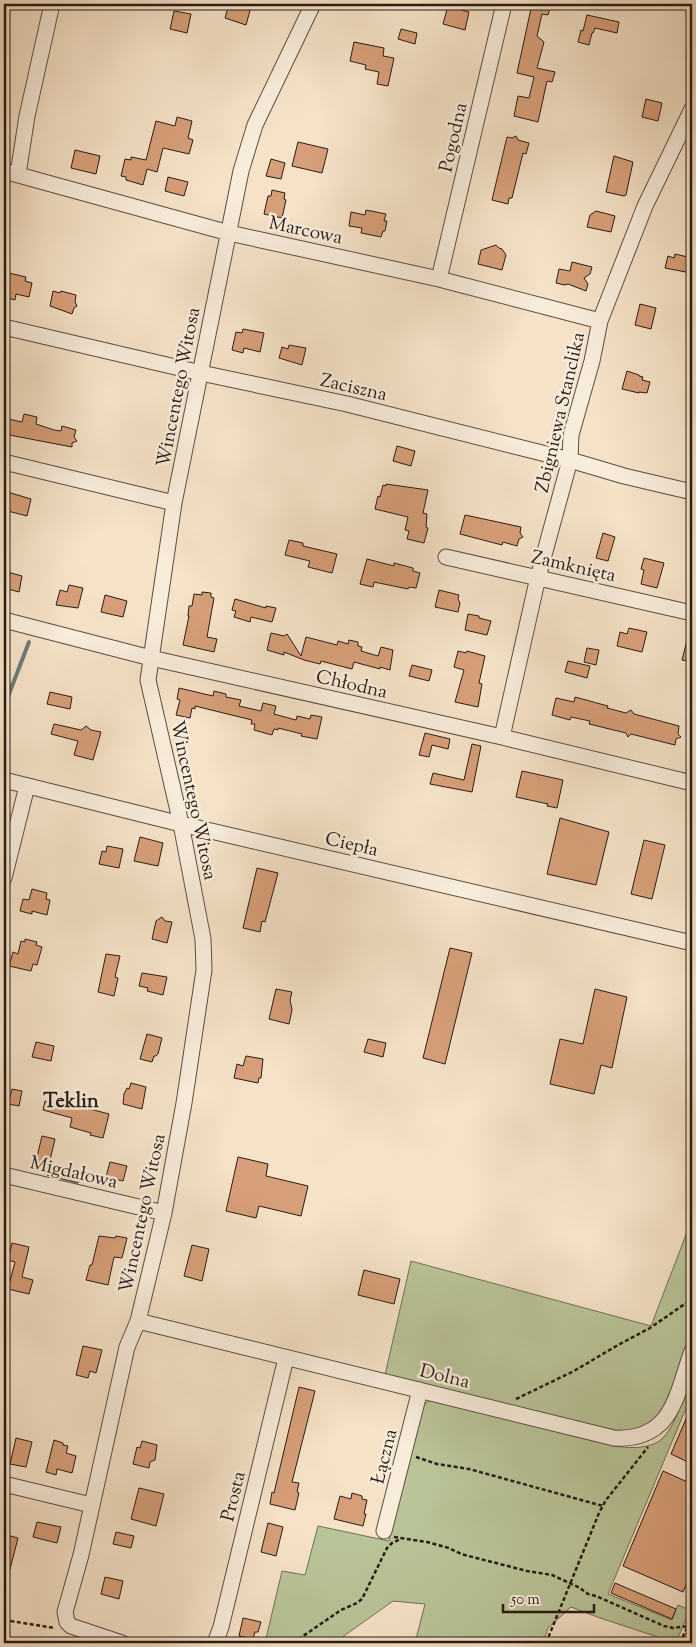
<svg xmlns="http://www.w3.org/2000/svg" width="696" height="1647" font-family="'Sorts Mill Goudy',serif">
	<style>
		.green { fill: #b9c498; stroke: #717058 }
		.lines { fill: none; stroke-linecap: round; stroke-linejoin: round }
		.stream { stroke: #6e7d78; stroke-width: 4 }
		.building { fill: #d79f79; stroke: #291c17 }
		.minor-casing { stroke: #5c4e43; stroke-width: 17 }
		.path { stroke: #291c17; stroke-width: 2.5; stroke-dasharray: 4 2.5; stroke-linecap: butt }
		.minor { stroke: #f8ecdb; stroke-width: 15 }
		.labels { text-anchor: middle; stroke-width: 5; stroke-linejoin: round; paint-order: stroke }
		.street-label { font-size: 19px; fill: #291c17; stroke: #f8ecdb }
		.neighbourhood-label { font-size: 20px; font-weight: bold; fill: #291c17; stroke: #f8ecdb }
	</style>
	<rect width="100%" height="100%" fill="#f5e2c7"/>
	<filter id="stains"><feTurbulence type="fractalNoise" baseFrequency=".004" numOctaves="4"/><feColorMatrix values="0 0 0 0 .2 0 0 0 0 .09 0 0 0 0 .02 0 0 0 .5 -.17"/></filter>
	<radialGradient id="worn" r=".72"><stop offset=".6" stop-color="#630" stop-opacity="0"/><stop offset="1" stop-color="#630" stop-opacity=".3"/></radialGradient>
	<!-- green -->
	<path class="green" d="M692,1219V1330L670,1393L663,1410L647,1428L618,1433L385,1375L411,1261L651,1326Z
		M692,1372V1394L608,1594L672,1620L678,1605L690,1610L677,1640L672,1637L670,1641L600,1618L571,1607L548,1628L543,1643H415L425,1604L393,1601L334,1643H265L282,1571L305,1575L318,1526L389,1541L398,1497L420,1407L432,1399L614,1446C628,1448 642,1449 656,1443C674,1435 686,1390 692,1372Z"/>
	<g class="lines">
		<!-- stream -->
		<path class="stream" d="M4,707L29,642"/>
	</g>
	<!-- building -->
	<path class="building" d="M229,4H241L251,7L246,25L225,18Z
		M459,4L461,10L469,12L465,30L443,24L448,6L456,8Z
		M532,4H551L548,15L542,14L537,36L544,42L537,68L555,72L552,82L547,81L538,122L514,116L518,96L529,98L534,77L517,73Z
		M174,11L191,14L187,33L170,29Z
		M587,15L619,22L617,33L595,28L593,33H592L589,45L578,42L581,30L583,31Z
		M401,29L417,33L415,44L398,39Z
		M354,42L384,48L383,56L394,58L388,86L377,84L379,72L365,69L366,65L350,61Z
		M646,99L662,103L658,121L642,117Z
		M177,117L192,121L188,138L193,140L189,154L163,148L157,172L147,169L143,185L126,180V177L121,176L125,159L131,160V157L146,160L156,121L175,126Z
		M516,136L518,140L529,143L526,154L523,153L512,198H509L508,204L492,200L507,137L512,138Z
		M298,142L328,149L322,173L292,166Z
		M75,150L100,156L96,174L71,168Z
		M614,156L633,162L626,195L624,196L606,192Z
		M271,159L285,163L281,179L266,176Z
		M168,177L188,182L184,196L165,191Z
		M272,190L285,193L284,199L286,200L282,218L264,214L268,196H271Z
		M366,210L386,214L384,221H387L385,231H383L381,237L361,233L362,228L349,226L351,212L365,215Z
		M596,211L615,216L611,232L587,227L590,215Z
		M496,245L499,248L502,249L506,255L502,270L478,264L481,250Z
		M675,254L692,258L691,273L665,268L668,256L674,258Z
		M572,262L592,267L590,274L584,278L588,284L586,291L568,284L565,285L556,283L559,269L570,271Z
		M9,273L26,277L25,281L32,283L29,297L16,294L15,300L4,297Z
		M53,291L60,293L61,291L76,295L75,302L77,306L74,308L72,314L50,306Z
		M640,304L656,308L651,329L635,325Z
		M243,329L264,333L260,352L244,348L243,353L232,350L236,332L242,333Z
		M289,345L306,348L302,365L279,358L282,347L288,349Z
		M627,371L639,375V376L643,377L642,380L650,382L647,393L639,392V393L622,389Z
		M24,414L37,417L36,424L54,430L61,431L62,426L76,430L74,437L77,441L72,443V447L4,434V418L22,422Z
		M397,446L415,451L411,466L393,461Z
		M386,484L428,490L423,513L427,514L426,527L428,528L424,543L407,539L409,531L405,530L408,517L375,509L378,496L380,497L383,485L386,486Z
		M4,491L31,499L27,516L4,510Z
		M465,515L521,527L520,533L523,537L519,539L517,546L503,542L502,545L460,534Z
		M603,533L615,537L608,561L596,558Z
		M289,540L303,543V546L337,554L332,573L308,567L310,561L285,555Z
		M644,558L664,563L657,588L641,584L644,570L641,569Z
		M367,559L394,566V563L413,568V571L420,573L416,588L409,587L408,589L374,582L373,587L360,584Z
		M4,571L22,576L19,592L4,588Z
		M69,585L83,588L78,608L56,605L60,590L67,592Z
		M439,590L459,595L458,599L460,603L458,612L435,607Z
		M202,592L211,593V597L214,598L207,637L217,639L214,652L183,645L189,616H188L189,606H192L194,594L202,595Z
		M105,595L127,601L123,617L101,612Z
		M235,599L266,608V606L276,608L272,622L251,617L250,622L234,617L236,611L232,610Z
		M468,614L479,616V618L491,621L487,635L465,630Z
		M629,628L647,632L642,652L617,646L620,632L627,634Z
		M271,633L284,636L287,634L301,656L306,637L337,645L338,641L348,644L349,640L358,642V646L362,647L361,651L378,656L381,647L393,650L390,670L380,667V669L354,662L352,669L321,661L320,664L304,660L284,652V655L267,650Z
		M689,633H692V662L682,660Z
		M587,648L599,650L596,665L584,662Z
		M458,651L466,653L467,651L485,656L479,683L482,684L478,707L455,702L464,670L454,667Z
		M568,661L590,666L587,678L565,672Z
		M412,665L432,670L429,681L409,676Z
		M179,688L213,696L214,691L226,694V697L241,700L239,706L261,711L263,703L276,706L274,714L296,720L297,716L310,719L311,715L322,717L317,739L301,736L302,734L278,728V730L274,729L272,735L254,730L255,724H251L252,720L195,706V709L192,708L190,718L176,715L180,700L177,699Z
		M50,692L72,697L70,709L47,704Z
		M575,697L608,706L607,708L626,713L631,710L634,714L679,726L678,734L681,737L676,739L675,745L631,734L628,737L626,733L589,724L590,721L571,717L570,720L552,715L556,698L574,702Z
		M54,724L81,730L86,726L91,730L101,732L93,760L74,755L78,741L51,734Z
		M425,733L450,739L448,749L432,745L429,757L419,755Z
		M472,744L481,746L472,792L430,784L433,773L464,780Z
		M522,771L563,780L557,808L547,806L548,804L516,797Z
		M560,818L609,832L596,885L547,874Z
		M140,837L163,843L158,866L134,861Z
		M644,840L665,845L652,899L631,894Z
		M107,846L123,849L119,868L99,864L102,851L106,852Z
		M257,868L278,873L265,922L262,921L260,932L243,928Z
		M32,889L47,893L46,899L50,900L47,915L32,911V914L20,911L23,899L29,900Z
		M162,917L165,921L172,922L167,943L152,939L156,921Z
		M25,939L37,942L36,945L42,947L37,965L33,964L31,971L9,966L13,952L18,954L21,941L25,942Z
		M450,948L472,953L445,1064L423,1058Z
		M106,954L120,956L115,977L118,978L114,996L98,992Z
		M142,973L167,977L163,995L147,991L148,988L139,986Z
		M276,989L292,992L290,1000L292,1010L289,1024L269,1019Z
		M595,989L627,997L612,1068L601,1065L594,1094L550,1084L560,1039L583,1044Z
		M147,1034L162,1038L158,1054L156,1056H154L152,1062L140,1059Z
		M368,1039L386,1043L383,1057L364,1052Z
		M36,1042L54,1046L51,1061L32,1057Z
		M246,1056L263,1059L261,1078H259L258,1083L234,1078L237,1064L243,1066Z
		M131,1083L146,1087L142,1109L123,1104L124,1094L127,1088L129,1089Z
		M12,1089L22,1091L19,1106L8,1104Z
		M45,1101L67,1107V1105L75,1107V1105L109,1114L103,1138L90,1135L91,1133L70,1127L72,1118L43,1110Z
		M42,1136L55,1139L49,1164L36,1161Z
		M238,1157L268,1164L266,1176L308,1186L301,1216L259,1206L256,1218L226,1211Z
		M110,1162L127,1166L123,1181L106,1177Z
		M50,1165L81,1173L78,1183L47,1175Z
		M99,1236L115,1238L116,1236L127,1238L122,1258L114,1257L108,1285L86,1280L90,1265H92Z
		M12,1243L29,1247L22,1277L33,1280L29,1294L8,1289L15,1262L8,1260Z
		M192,1245L209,1249L202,1281L184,1276Z
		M364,1270L400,1279L394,1304L358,1295Z
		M83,1346L102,1350L96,1373L90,1371L88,1378L76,1375Z
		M299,1387L315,1391L292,1482L299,1483L297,1492L299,1493L295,1510L270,1504L272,1492L274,1493Z
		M692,1405V1464L671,1454Z
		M16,1438L32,1442L26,1467L10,1464Z
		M54,1440L63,1443V1445L68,1446L66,1453L76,1456L72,1473L57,1469L56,1475L46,1472Z
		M142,1441L157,1445L155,1460L150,1462L149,1468L133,1464L137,1447L140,1448Z
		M663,1471L692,1484V1571L683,1592L623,1566Z
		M139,1488L164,1494L156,1526L131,1519Z
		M352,1493L362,1496V1499L367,1500L364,1514H366L363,1526L334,1519L340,1496L351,1499Z
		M37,1522L61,1527L57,1543L33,1537Z
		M268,1523L283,1527L276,1556L261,1552Z
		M116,1532L134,1536L131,1548L113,1544Z
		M7,1535L18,1538L7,1581L4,1580V1549Z
		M105,1577L123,1581L119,1599L101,1594Z
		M615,1583L676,1609L672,1619L611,1593Z
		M243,1618L261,1622L258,1632H255L253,1639L239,1636Z"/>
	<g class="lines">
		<defs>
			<path id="minor" d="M4,171L229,233L439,279L600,321
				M18,174L27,116L52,4
				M439,279L504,4
				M4,327L201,373L347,404L570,460L624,476L692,492
				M4,462L174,503
				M446,557L692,613
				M4,620L151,658L502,737L692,783
				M502,737L538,577L570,460L571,435L592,361L600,321L645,206L692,109
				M4,780L181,824L692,943
				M4,878L27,786
				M4,1175L164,1213
				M138,1321L614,1438C673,1441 676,1395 692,1351
				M4,1484L91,1505
				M384,1531L420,1390
				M122,1643L71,1626L67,1622L65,1612L81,1555L127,1347L138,1321L164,1213L184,1103L204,970L203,939L181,824L148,680L174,503L241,171L255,125L313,4
				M215,1643L221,1627L286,1358"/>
		</defs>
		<!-- minor casing -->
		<use href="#minor" class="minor-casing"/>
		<!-- path -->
		<path class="path" d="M516,1399L574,1371L618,1345L650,1328L692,1299
			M416,1457L437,1464L469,1469L603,1506
			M394,1537L427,1542L449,1548L461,1554L527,1571L552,1575L580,1588L588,1594L596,1596L664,1626L673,1628L688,1626
			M4,1620L55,1628
			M293,1643L341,1610L357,1603L362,1599L387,1548L392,1543L401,1539
			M546,1643L599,1513L606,1500L648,1447
			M680,1643L692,1616"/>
		<!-- minor -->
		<use href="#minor" class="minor"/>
	</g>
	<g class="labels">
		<!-- street labels -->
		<g class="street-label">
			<text transform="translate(452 137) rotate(-77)" y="7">Pogodna</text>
			<text transform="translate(306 229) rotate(12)" y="7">Marcowa</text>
			<text transform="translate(354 386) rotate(13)" y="7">Zaciszna</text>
			<text transform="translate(177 387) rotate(-79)" y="7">Wincentego Witosa</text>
			<text transform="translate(559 412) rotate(-77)" y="7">Zbigniewa Stanclika</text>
			<text transform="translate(574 565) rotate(13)" y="7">Zamknięta</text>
			<text transform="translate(352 683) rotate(13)" y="7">Chłodna</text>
			<text transform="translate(195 800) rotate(78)" y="7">Wincentego Witosa</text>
			<text transform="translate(352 843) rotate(13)" y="7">Ciepła</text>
			<text transform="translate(74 1171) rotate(13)" y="7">Migdałowa</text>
			<text transform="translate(141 1213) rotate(-78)" y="7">Wincentego Witosa</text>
			<text transform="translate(445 1375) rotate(14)" y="7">Dolna</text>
			<text transform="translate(383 1456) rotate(-76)" y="7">Łączna</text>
			<text transform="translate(232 1496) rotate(-76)" y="7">Prosta</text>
		</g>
		<!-- neighbourhood labels -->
		<g class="neighbourhood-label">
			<text x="71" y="1107">Teklin</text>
		</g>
	</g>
	<!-- margin -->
	<rect width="696" height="1647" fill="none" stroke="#f5e2c7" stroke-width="20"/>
	<rect x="5" y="5" width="686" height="1637" fill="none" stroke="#291c17" stroke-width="2.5"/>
	<rect x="10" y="10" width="676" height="1627" fill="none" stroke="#291c17"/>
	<!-- scale -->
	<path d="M503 1604v8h91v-8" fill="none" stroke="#291c17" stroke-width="2.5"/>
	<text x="511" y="1604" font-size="15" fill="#291c17" stroke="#f8ecdb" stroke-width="4" paint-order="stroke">50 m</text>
	<rect width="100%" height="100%" filter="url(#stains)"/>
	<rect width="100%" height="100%" fill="url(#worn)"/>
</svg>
